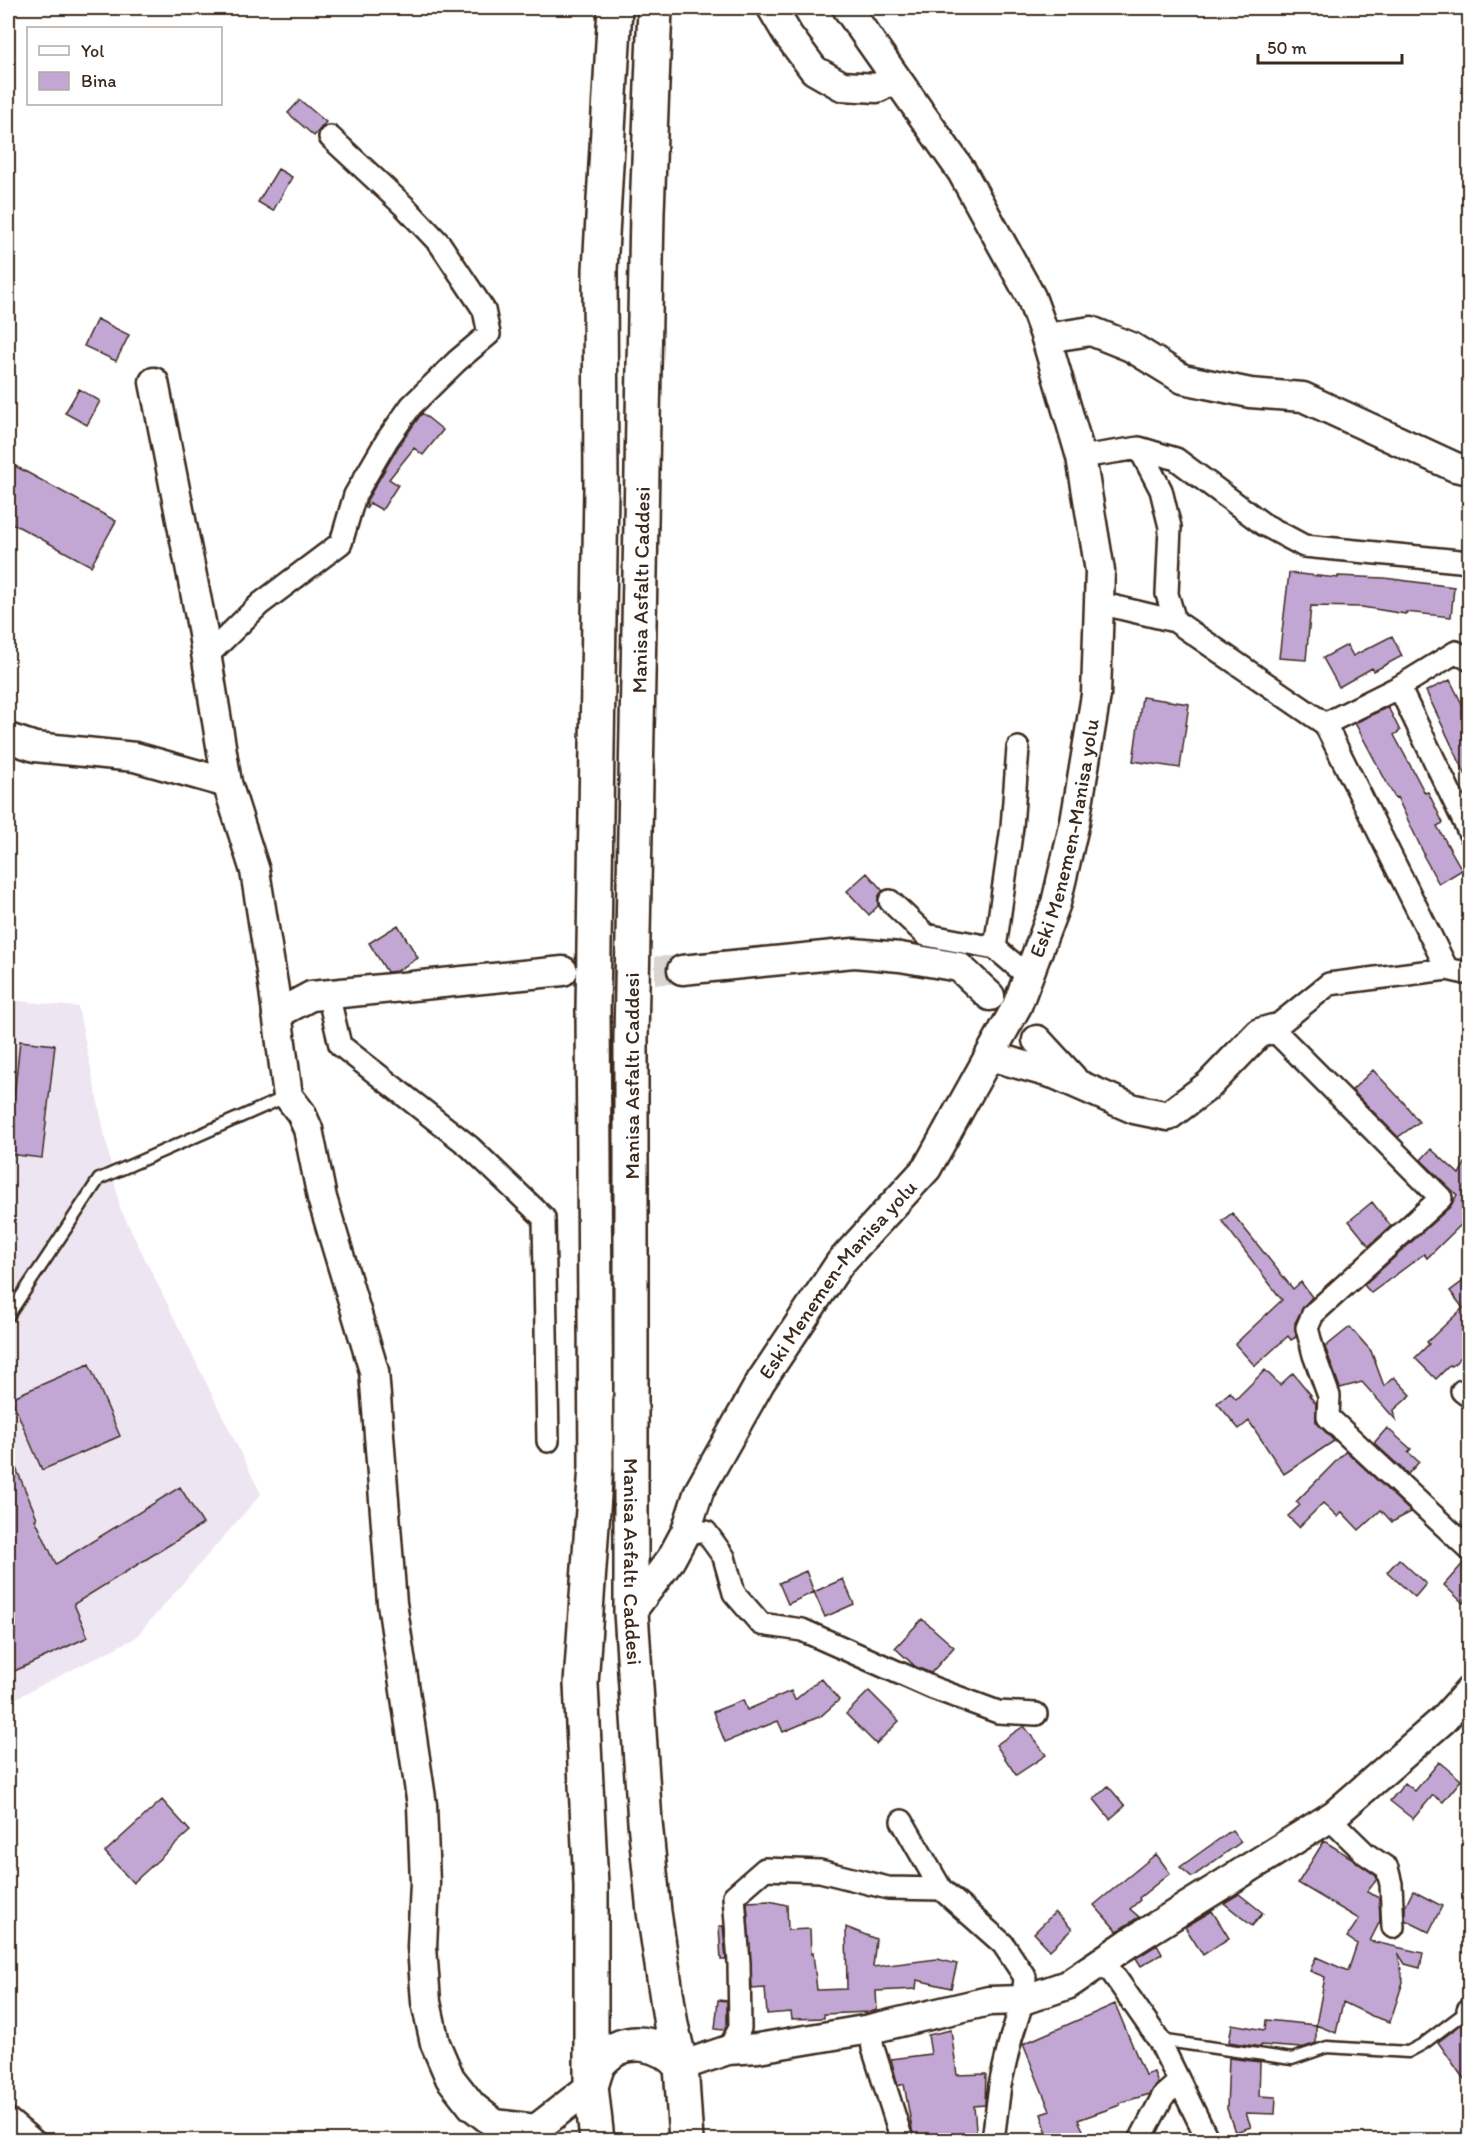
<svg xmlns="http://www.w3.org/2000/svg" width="1477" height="2148" font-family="Itim,sans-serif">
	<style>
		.built { fill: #ede5f2 }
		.building { fill: #c2a7d4; stroke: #3b2a1e; stroke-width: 1.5 }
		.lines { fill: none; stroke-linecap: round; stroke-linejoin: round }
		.secondary-tunnel { stroke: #d8d4d2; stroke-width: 28; stroke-dasharray: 28 14; stroke-linecap: butt }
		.lane-casing { stroke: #3b2a1e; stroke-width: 15 }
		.street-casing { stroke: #3b2a1e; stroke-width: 26 }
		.secondary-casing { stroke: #3b2a1e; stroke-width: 33 }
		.highway-casing { stroke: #3b2a1e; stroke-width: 38 }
		.lane { stroke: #fff; stroke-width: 10 }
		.street { stroke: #fff; stroke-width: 21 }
		.secondary { stroke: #fff; stroke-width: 28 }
		.highway { stroke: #fff; stroke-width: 33 }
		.labels { text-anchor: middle; stroke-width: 4.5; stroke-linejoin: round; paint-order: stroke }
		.street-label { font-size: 21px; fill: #3b2a1e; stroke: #fff }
	</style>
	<rect width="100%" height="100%" fill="#fff"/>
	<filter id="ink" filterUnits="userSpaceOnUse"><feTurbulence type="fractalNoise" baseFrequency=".0167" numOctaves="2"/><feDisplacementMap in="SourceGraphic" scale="12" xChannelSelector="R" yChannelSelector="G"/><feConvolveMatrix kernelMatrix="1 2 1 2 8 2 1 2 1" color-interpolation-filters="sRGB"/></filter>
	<g filter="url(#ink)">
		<!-- built -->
		<path class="built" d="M8,1000L78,1007L120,1208L261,1494L135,1638L8,1702Z"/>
		<!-- building -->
		<path class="building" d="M300,100L326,122L314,136L288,113Z
			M278,169L292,177L273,211L258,202Z
			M97,319L129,335L116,361L84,346Z
			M79,389L100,401L87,425L65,413Z
			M422,413L443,430L423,455L414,448L389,479L398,485L382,510L370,503L366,509L367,500L398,447Z
			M8,462L116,521L91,566L8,521Z
			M1289,573L1338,578V576L1384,578L1454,587L1451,617L1406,612V614L1362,607L1311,606L1306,660L1279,658Z
			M1392,636L1402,656L1374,671L1372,668L1339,687L1323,658L1347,645L1353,656Z
			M1450,680L1470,720V784L1426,691Z
			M1142,697L1189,704L1180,768L1133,761Z
			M1388,707L1400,731L1394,735L1425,793L1428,792L1443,823L1437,826L1462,870L1439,884L1423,855L1424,854L1397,797L1395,798L1355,723Z
			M867,873L883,891L878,898V906L869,915L847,891Z
			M398,925L418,958L397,971L387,972L369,943Z
			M20,1041L55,1045L42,1158L8,1154Z
			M1373,1070L1404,1103L1419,1122L1398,1137L1352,1090Z
			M1431,1149L1459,1174L1470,1154V1216L1427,1258L1424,1254L1371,1293L1364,1285L1450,1207L1457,1195L1421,1160Z
			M1372,1202L1391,1226L1369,1246L1349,1221Z
			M1232,1213L1293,1289L1301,1282L1312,1297L1302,1309L1295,1323L1296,1337L1291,1340L1288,1336L1255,1366L1235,1344L1282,1300L1222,1221Z
			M1470,1276V1348L1452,1366L1450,1365L1436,1379L1415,1358L1429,1344L1427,1342L1463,1308L1450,1291Z
			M1350,1327L1371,1351L1384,1386L1394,1377L1411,1395L1394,1410L1396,1420L1362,1382L1340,1388L1325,1347Z
			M89,1364L120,1436L42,1470L11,1398Z
			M1265,1370L1280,1385L1293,1373L1311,1395H1309L1316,1404V1422L1334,1441L1284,1474L1249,1421L1239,1429L1217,1403L1230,1392L1236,1399Z
			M1387,1428L1411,1449L1408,1452L1419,1462L1408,1474L1374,1443Z
			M8,1449L37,1518L35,1519L56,1564L180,1487L203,1524L74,1604L88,1637L8,1674Z
			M1346,1451L1411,1512L1392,1522L1381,1510L1359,1530L1342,1512L1338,1517L1323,1503L1299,1527L1288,1516L1300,1505L1296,1502Z
			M1399,1559L1426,1584L1415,1597L1387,1572Z
			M1465,1561L1470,1562V1595L1463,1603L1444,1585Z
			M806,1571L814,1592L788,1604L779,1583Z
			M843,1579L854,1604L825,1617L814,1592Z
			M922,1619L954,1647L931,1673L916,1667L895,1648Z
			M821,1678L839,1700L821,1716L783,1732L778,1721L725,1742L713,1712L743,1700L747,1710L791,1691L795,1700Z
			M869,1691L899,1721L876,1744L846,1714Z
			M1024,1726L1046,1755L1016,1775L996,1745Z
			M1439,1762L1461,1780L1443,1802L1433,1795L1413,1819L1390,1801L1405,1783L1415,1791Z
			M1108,1786L1125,1806L1110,1819L1094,1799Z
			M162,1800L190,1831L133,1883L105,1852Z
			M1232,1830L1241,1842L1192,1877L1180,1867Z
			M1324,1841L1350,1857L1376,1876L1377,1879L1367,1892L1379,1898L1380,1921L1370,1941L1423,1953L1420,1968L1405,1964L1398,1953L1403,1982L1390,2022L1372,2016L1343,2002L1336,2033L1316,2025L1325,1977L1310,1971L1316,1957L1348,1971L1357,1944L1347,1937L1359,1919L1298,1883Z
			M1156,1854L1170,1873L1139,1898L1140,1900L1130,1909L1139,1917L1117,1931L1094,1905Z
			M1413,1891L1442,1906L1429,1932L1405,1920V1907Z
			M1239,1894L1263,1913L1252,1926L1224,1903Z
			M769,1901L787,1905L788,1930L810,1929L811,1954L813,1953L817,1990L847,1989L846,1927L876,1939L873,1967L937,1959L957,1964L951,1988L917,1980L916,1989L876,1991L877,2010L870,2012L824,2014V2018L792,2019L791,2012L767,2014L765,1988L752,1989L747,1902Z
			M1212,1911L1229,1938L1203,1955L1185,1927Z
			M1055,1912L1072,1929L1050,1950L1034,1933Z
			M719,1926H723L726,1960H721Z
			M1157,1945L1162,1954L1141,1966L1136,1958Z
			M718,2000L727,2001V2025L724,2030L715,2029Z
			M1115,2004L1145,2075L1154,2072L1158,2084L1150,2094L1119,2103L1120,2105L1078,2120L1088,2140H1049L1041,2114L1050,2111L1023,2044Z
			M1266,2020L1316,2025V2043L1302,2048L1261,2045V2047L1229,2042L1232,2024L1265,2030Z
			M1462,2024L1470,2035V2088L1438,2042Z
			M951,2030L957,2075L986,2074L985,2105L974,2106L977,2140H914L904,2084L898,2086L891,2059L931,2054L928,2035Z
			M1229,2058L1260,2062L1259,2096L1276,2097L1275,2114L1246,2113L1251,2127L1235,2132L1227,2109Z"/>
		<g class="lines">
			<!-- secondary-tunnel -->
			<path class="secondary-tunnel" d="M571,971L682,970"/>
			<defs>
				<path id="lane" d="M8,1316L99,1179L288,1096
					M1159,2040L1292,2059L1327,2047L1408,2052L1423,2044L1468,2010"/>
				<path id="street" d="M1139,448L1161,490L1170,527L1167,594L1175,621L1325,724L1447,969
					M1081,457L1139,448L1176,459L1263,524L1304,546L1470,562
					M1099,603L1175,621
					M206,657L260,604L341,543L355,495L387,440L411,406L457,361L489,334L484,310L440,244L404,206L330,137
					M1399,687L1470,834
					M1325,724L1399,687L1456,652L1470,660
					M1018,748L1012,827L995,948L1028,976
					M890,901L926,935L995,948
					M1470,974L1447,969L1329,984L1273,1029L1441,1198L1313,1314L1307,1328L1314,1355L1329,1396L1328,1417L1470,1550
					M328,994L340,1045L470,1147L544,1218L548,1441
					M1462,1391L1470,1397
					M686,1531L706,1532L724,1557L734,1593L761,1624L802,1630L933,1688L998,1712L1036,1714
					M1329,1818L1366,1854L1387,1868L1391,1884L1393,1927
					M902,1821L941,1889L1003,1944L1025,1977L1023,2000L1011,2038L1000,2085L993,2140
					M1104,1961L1159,2040L1208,2140
					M1468,2010L1470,2011
					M870,2029L873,2048L902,2140
					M728,2050L740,2028L739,1963L734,1896L765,1869L820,1871L888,1888L941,1889
					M8,2119L33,2140
					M1140,2140L1163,2096L1179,2082"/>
				<g id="secondary">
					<path d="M772,8L788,35L814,70L842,86L877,88L895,79"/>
					<path d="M1046,338L1091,331L1131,347L1183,379L1250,393L1303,397L1455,467L1470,470"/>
					<path d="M154,382L201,622L227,783L255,871L274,990L288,1096L301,1113L308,1129L322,1198L374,1371L392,1603L422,1805L425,1883L422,1947L426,2002L435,2043L450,2078L472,2106L495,2124L536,2129L591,2086"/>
					<path d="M8,738L35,747L135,757L227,783"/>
					<path d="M682,970L854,953L900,957L959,967L990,996"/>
					<path d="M277,1014L311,996L563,971"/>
					<path d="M1037,1040L1072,1078"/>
					<path d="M990,1056L1054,1074L1134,1109L1168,1116L1209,1085L1259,1033L1273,1029"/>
					<path id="s1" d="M631,1612L671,1559L686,1531L699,1491L761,1381L840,1263L927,1168L1017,1006L1056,903L1075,822L1096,695L1100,571L1081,457L1046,338L1031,297L962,172L847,8"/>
					<path d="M681,2066L728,2050L758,2048L870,2029L989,2001L1023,2000L1067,1985L1129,1943L1334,1815L1443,1720L1470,1690"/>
				</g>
				<g id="highway">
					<path id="s2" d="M655,8L647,212L631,1039V1612L645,1822L654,1912L671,2025L681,2066L686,2140"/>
					<path d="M591,2086C594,2078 596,2066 602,2060C625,2034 661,2042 681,2066"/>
					<path d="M597,2140L591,2086V1886L581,1684L596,1466L593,1010L601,487L600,270L615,8"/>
				</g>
			</defs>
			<!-- lane casing -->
			<use href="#lane" class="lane-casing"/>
			<!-- street casing -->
			<use href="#street" class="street-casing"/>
			<!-- secondary casing -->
			<use href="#secondary" class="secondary-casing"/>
			<!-- highway casing -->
			<use href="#highway" class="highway-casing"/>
			<!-- lane -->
			<use href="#lane" class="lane"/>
			<!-- street -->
			<use href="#street" class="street"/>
			<!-- secondary -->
			<use href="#secondary" class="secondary"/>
			<!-- highway -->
			<use href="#highway" class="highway"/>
		</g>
	</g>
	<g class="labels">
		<!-- street labels -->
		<g class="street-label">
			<text transform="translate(641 590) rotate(-89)" y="7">Manisa Asfaltı Caddesi</text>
			<text dy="7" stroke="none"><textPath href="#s1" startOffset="898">Eski Menemen-Manisa yolu</textPath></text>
			<text transform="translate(632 1076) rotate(-90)" y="7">Manisa Asfaltı Caddesi</text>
			<text dy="7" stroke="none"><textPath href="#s1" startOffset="394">Eski Menemen-Manisa yolu</textPath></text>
			<text dy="7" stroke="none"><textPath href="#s2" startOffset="1554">Manisa Asfaltı Caddesi</textPath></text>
		</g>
	</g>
	<!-- margin -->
	<rect width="1477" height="2148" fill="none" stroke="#fff" stroke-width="30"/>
	<rect x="15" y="15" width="1447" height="2118" fill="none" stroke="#3b2a1e" stroke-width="2" filter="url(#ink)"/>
	<!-- legend -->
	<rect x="27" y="27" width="195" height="78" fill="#ffffff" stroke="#b1aaa5" stroke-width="1.5"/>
	<rect x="39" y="46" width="30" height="9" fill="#ffffff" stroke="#b1aaa5" stroke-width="1.5"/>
	<text x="81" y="57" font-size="18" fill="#3b2a1e">Yol</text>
	<rect x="39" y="72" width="30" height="18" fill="#c2a7d4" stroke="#b1aaa5" stroke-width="1.5"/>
	<text x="81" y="87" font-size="18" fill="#3b2a1e">Bina</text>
	<!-- scale -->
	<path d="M1258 54v9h144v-9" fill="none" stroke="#3b2a1e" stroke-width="3"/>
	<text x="1267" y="54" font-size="18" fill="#3b2a1e" stroke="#ffffff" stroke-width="4.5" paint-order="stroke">50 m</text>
</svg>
